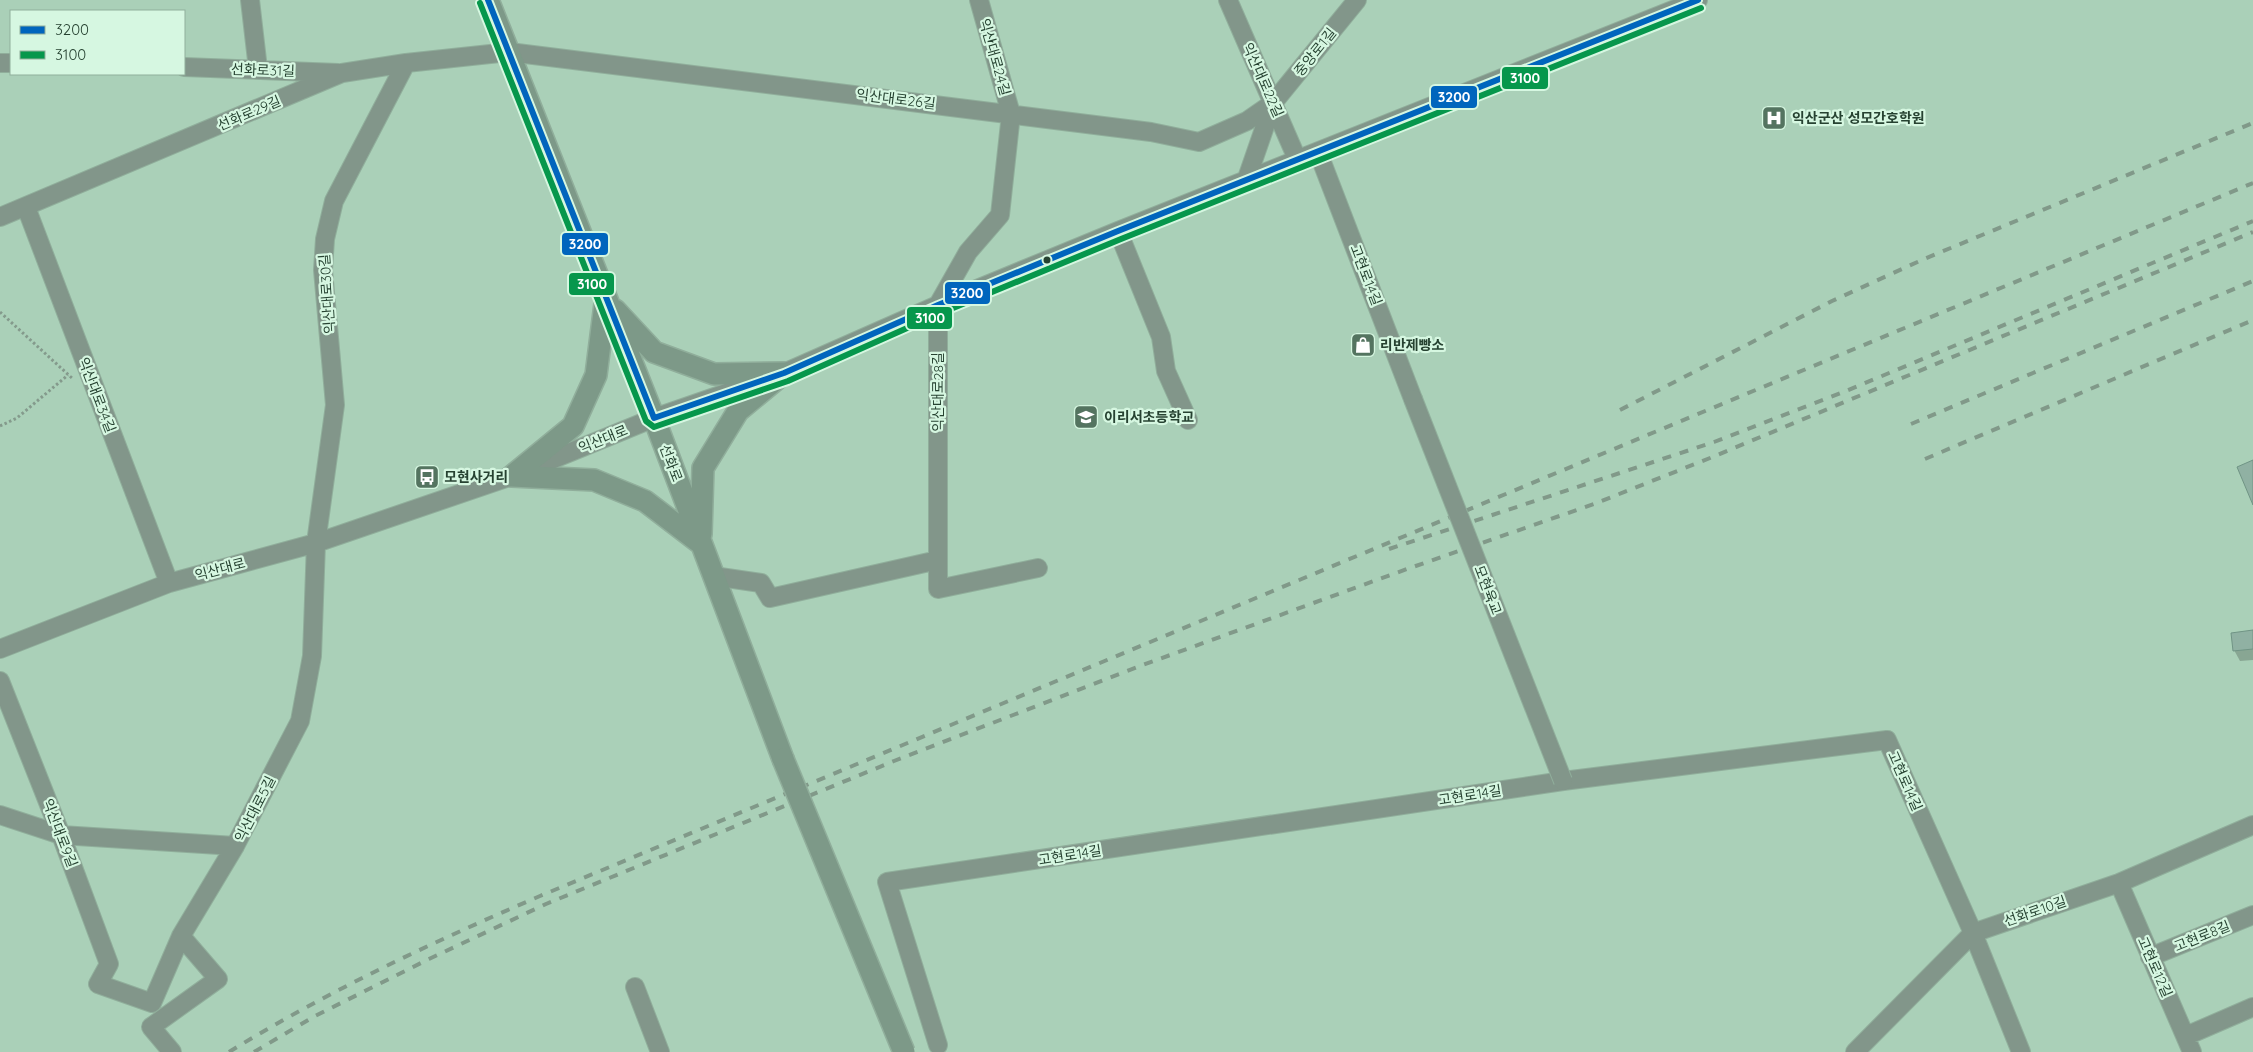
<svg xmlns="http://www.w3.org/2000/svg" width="2253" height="1052" font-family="Quicksand,'Noto Sans KR',sans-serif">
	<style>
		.shadow { fill: #0003 }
		.building { fill: #90b1a3; stroke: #709485 }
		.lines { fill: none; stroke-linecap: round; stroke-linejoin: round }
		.minor-casing { stroke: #90ae9b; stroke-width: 20 }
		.major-casing { stroke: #90ae9b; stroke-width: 24 }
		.path { stroke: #849a8c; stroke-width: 3; stroke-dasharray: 2.5 2.5; stroke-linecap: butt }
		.minor { stroke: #82968a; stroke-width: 18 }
		.major { stroke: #7d9988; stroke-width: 21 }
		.rail { stroke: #819989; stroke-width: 4; stroke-dasharray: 9 9; stroke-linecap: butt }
		.minor-bridge-casing { stroke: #90ae9b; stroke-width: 20; stroke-linecap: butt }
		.major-bridge-casing { stroke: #90ae9b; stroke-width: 24; stroke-linecap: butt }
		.minor-bridge { stroke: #82968a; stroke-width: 18 }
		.major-bridge { stroke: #7d9988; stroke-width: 21 }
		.bus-1-casing { stroke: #d6f7e1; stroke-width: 10 }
		.bus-2-casing { stroke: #d6f7e1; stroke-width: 10 }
		.bus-1 { stroke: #0065bd; stroke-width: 6 }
		.bus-2 { stroke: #06974c; stroke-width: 6 }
		.bus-dot { fill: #264231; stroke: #d6f7e1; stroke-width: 2 }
		.labels { text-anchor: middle; stroke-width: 4.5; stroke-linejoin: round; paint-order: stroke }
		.street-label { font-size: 14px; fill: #264231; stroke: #d6f7e1 }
		.poi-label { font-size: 14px; font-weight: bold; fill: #264231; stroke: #d6f7e1; text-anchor: start }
		.line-badge { stroke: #d6f7e1; stroke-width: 2 }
		.badge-label { font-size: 14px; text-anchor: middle; font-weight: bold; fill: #fff }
	</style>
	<rect width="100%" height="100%" fill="#aad0b8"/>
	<!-- shadow -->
	<path class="shadow" d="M2253,631V660L2240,661L2234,650Z"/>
	<!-- building -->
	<path class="building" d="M2253,460V505L2237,467Z
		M2253,630V649L2233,651L2231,633Z"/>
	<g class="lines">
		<defs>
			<path id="minor" d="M250,0L258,69
				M979,0L1011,114L1000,215L968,252L938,305V589L1038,568
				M1228,0L1298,161
				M0,63H11
				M184,67L338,73
				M1318,152L1413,399
				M1246,181L1273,103
				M26,207L169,583
				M0,217L342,73L406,63L509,52L1151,132L1199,142L1247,121L1273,103L1357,0
				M1118,231L1161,337L1166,371L1188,420
				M713,576L761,583L770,598L938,560
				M0,649L169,583L316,543L512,476L654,418L784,373L938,305L1118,231L1698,0
				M0,681L61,835L109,964L98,984L152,1003L181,936L235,846L300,721L312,656L316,543L335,405L323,270L325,239L334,201L406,63
				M0,815L61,835L235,846
				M2119,883L2192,1052
				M2150,957L2253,915
				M635,987L660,1052
				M2186,1036L2253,1007
				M938,1045L887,882L1563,781L1887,740L1973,933L2021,1052
				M172,1052L151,1027L218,979L181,936
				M1855,1052L1973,933L2119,883L2253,825"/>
			<path id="major" d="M488,0L654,418L783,759
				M615,310L654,352L714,374L784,373
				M512,476L573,426L596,375L605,304
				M512,476L594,480L645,501L700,543
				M701,534L703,468L738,411L784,373"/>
		</defs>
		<!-- minor casing -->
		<use href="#minor" class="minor-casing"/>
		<!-- major casing -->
		<use href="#major" class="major-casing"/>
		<!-- path -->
		<path class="path" d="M0,312L73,379
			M0,426L17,418L68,375"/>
		<!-- minor -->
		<use href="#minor" class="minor"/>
		<!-- major -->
		<use href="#major" class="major"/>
		<!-- rail -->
		<path class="rail" d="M1620,410L1832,301L1924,259L2253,123
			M1911,424L2253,281
			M1925,459L2253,320
			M1389,549L1714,442L1846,391L2253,221
			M229,1052C328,991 433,942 540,896L2253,183
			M254,1052L315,1016L429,959L546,904L894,761L1140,666L1407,569L1594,504L1710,458L2253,232"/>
		<defs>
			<path id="minor-bridge" d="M1413,399L1563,781"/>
			<path id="major-bridge" d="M783,759L904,1052"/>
		</defs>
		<!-- minor-bridge casing -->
		<use href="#minor-bridge" class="minor-bridge-casing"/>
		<!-- major-bridge casing -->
		<use href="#major-bridge" class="major-bridge-casing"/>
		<!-- minor-bridge -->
		<use href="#minor-bridge" class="minor-bridge"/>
		<!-- major-bridge -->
		<use href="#major-bridge" class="major-bridge"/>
		<defs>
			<path id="bus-1" d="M488,0L654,418L784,373L938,305L1118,231L1698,0"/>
			<path id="bus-2" d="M480,3L646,421L654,427L788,381L941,313L1121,239L1701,8"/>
		</defs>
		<!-- bus-1 casing -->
		<use href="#bus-1" class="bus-1-casing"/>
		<!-- bus-2 casing -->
		<use href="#bus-2" class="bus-2-casing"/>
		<!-- bus-1 -->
		<use href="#bus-1" class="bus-1"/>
		<!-- bus-2 -->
		<use href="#bus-2" class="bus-2"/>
	</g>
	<!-- icons -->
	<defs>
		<symbol id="hospital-square" viewBox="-11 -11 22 22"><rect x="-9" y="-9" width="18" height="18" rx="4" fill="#547460" stroke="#d6f7e1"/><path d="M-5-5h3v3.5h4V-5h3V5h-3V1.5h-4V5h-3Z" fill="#fff"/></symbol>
		<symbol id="shop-square" viewBox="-11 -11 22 22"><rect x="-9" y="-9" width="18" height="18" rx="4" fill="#547460" stroke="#d6f7e1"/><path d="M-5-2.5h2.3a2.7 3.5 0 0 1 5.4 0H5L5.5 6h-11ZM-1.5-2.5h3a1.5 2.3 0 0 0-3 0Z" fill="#fff"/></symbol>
		<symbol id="school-square" viewBox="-11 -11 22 22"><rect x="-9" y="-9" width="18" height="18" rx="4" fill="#547460" stroke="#d6f7e1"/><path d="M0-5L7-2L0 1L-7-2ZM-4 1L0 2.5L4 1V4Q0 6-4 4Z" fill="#fff"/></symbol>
		<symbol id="bus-square" viewBox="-11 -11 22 22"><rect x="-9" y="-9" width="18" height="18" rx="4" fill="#547460" stroke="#d6f7e1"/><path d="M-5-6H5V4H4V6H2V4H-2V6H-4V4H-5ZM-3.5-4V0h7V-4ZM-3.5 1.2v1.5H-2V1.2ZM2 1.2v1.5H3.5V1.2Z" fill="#fff"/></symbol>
	</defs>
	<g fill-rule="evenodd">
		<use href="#hospital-square" x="1760" y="104" width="28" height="28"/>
		<use href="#shop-square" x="1349" y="331" width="28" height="28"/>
		<use href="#school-square" x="1072" y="403" width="28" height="28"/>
		<use href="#bus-square" x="413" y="463" width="28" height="28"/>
	</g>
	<!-- markers -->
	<circle class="bus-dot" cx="1047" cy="260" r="4.5"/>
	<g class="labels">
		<!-- street labels -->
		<g class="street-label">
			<text transform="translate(1315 52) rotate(-51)" y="5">중앙로1길</text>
			<text transform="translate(995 57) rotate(74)" y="5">익산대로24길</text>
			<text transform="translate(263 70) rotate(2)" y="5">선화로31길</text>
			<text transform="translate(1263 80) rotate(66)" y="5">익산대로22길</text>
			<text transform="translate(896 99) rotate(7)" y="5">익산대로26길</text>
			<text transform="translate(249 113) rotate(-23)" y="5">선화로29길</text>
			<text transform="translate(1366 275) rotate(69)" y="5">고현로14길</text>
			<text transform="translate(327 294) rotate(-94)" y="5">익산대로30길</text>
			<text transform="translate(938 392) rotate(-90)" y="5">익산대로28길</text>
			<text transform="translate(97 395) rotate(69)" y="5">익산대로34길</text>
			<text transform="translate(603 439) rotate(-22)" y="5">익산대로</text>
			<text transform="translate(671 463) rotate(69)" y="5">선화로</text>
			<text transform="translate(220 569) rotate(-15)" y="5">익산대로</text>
			<text transform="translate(1488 590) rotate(69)" y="5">모현육교</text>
			<text transform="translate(1905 781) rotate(66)" y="5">고현로14길</text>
			<text transform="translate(1470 795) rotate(-9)" y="5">고현로14길</text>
			<text transform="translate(255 809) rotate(-63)" y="5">익산대로5길</text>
			<text transform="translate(60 833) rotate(69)" y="5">익산대로9길</text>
			<text transform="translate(1070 855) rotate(-9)" y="5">고현로14길</text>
			<text transform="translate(2035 911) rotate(-19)" y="5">선화로10길</text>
			<text transform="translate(2202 936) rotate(-22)" y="5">고현로8길</text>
			<text transform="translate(2155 967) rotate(66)" y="5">고현로12길</text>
		</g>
		<!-- poi labels -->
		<g class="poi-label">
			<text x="1792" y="123">익산군산 성모간호학원</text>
			<text x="1380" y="350">리반제빵소</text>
			<text x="1104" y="422">이리서초등학교</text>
			<text x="444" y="482">모현사거리</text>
		</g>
	</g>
	<g class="line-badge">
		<rect x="1501" y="66" width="48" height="24" rx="5" fill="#06974c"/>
		<rect x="1430" y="85" width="48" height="24" rx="5" fill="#0065bd"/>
		<rect x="561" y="232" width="48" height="24" rx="5" fill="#0065bd"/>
		<rect x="568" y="272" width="47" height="24" rx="5" fill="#06974c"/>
		<rect x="944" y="281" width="47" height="24" rx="5" fill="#0065bd"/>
		<rect x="906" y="306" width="47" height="24" rx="5" fill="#06974c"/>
	</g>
	<g class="badge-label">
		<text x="1525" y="83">3100</text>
		<text x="1454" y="102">3200</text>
		<text x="585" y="249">3200</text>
		<text x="592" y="289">3100</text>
		<text x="967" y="298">3200</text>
		<text x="930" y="323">3100</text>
	</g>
	<!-- legend -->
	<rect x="10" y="10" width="175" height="65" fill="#d6f7e1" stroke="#90af9b"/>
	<rect x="20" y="26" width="25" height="8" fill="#0065bd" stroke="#90af9b"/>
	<text x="55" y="35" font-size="15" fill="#264231">3200</text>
	<rect x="20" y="51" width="25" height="8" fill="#06974c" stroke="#90af9b"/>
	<text x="55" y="60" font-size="15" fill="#264231">3100</text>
</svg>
